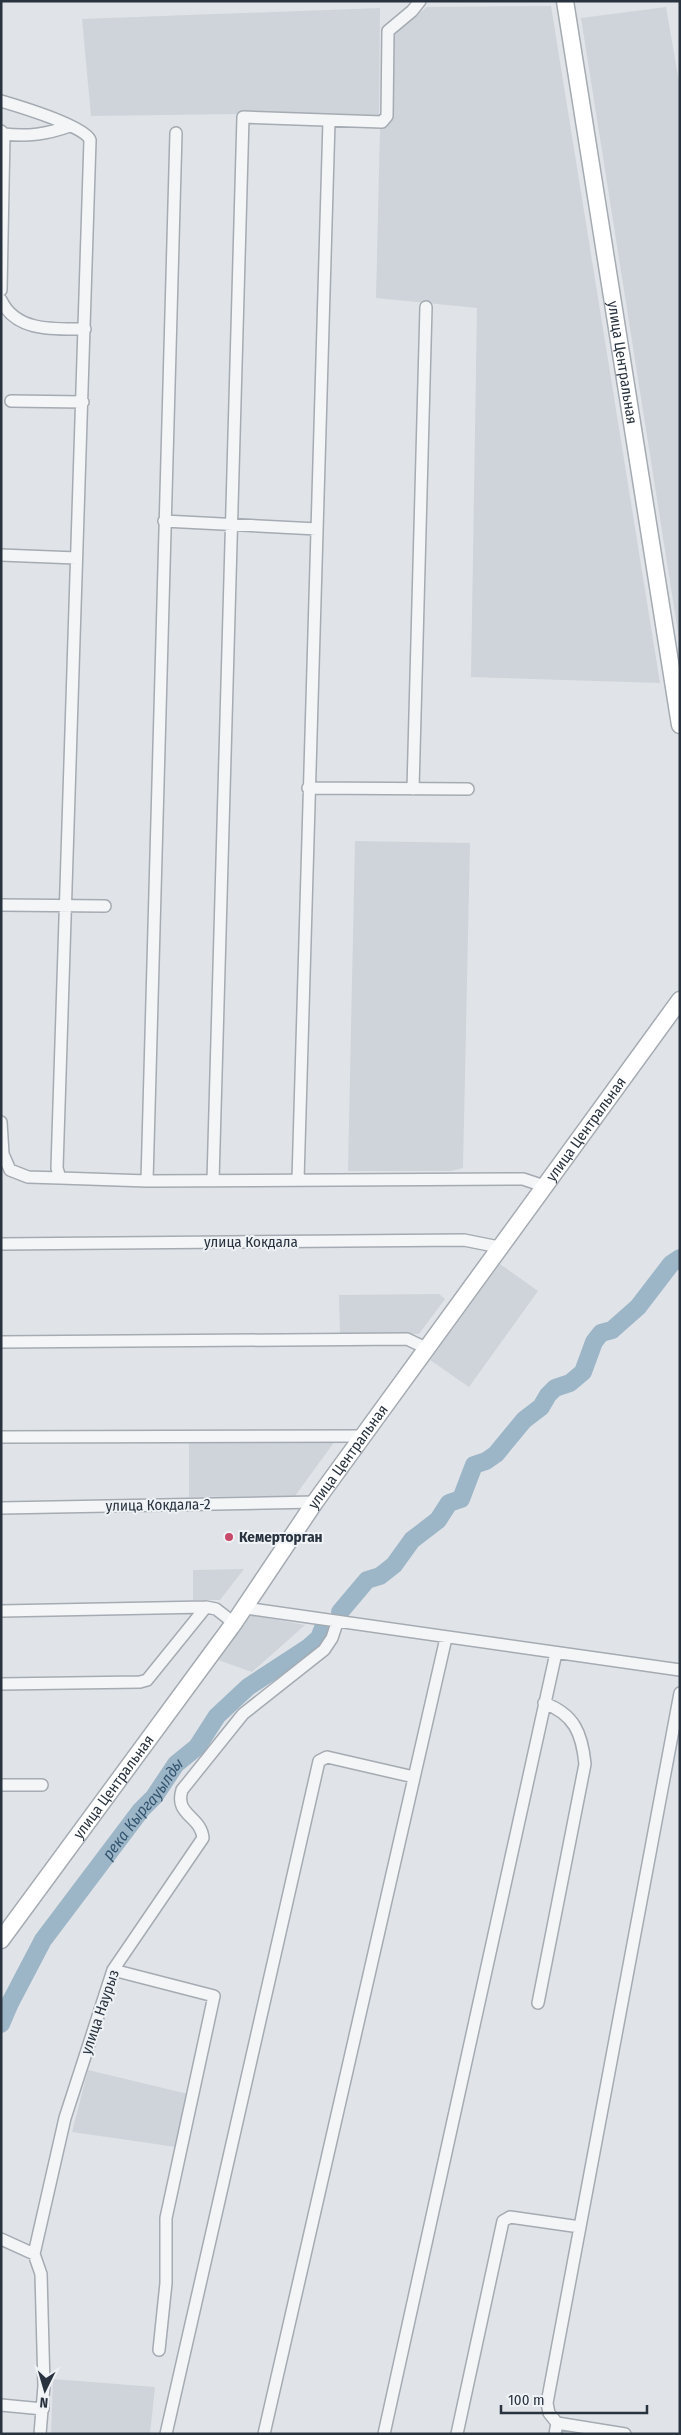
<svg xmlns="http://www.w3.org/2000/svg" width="681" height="2435" font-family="'Fira Sans Condensed',sans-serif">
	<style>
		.built { fill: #ced4da }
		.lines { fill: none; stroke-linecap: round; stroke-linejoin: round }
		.river { stroke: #9cb5c7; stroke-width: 18 }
		.minor-casing { stroke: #a5abb2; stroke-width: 14 }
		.secondary-casing { stroke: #a5abb2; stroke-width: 19 }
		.minor { stroke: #f3f5f7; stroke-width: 11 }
		.secondary { stroke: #fff; stroke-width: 16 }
		.poi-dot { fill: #c84a6a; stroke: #eff3f6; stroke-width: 2 }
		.labels { text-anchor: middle; stroke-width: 4; stroke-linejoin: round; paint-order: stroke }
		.street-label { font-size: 15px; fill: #29333f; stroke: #eff3f6 }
		.poi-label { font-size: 15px; font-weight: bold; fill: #29333f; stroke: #eff3f6; text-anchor: start }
		.water-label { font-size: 16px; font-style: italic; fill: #355671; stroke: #eff3f6 }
	</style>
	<rect width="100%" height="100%" fill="#e0e4e8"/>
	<!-- built -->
	<path class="built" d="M551,6L660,683L471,677L477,308L376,298L380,128L391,121L393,33L427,7Z
		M666,7L680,88V645L581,18Z
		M380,8L379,116L239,114L91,116L82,19Z
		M355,841L470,843L463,1168L451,1171H348Z
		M500,1264L538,1291L469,1387L430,1360Z
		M439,1294L445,1299L419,1334H340L339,1295Z
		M335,1441L295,1496L189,1497V1442Z
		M244,1569L220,1600H193V1570Z
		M248,1614L305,1625L252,1672L218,1660Z
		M88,2070L188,2094L176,2147L72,2132Z
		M53,2379L155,2387L150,2434H51Z"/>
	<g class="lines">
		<!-- river -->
		<g class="river">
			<path d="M340,1612L367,1580L380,1576L394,1565L412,1540L438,1520L449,1503L461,1499L474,1465L486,1461L496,1454L524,1420L541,1407L548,1395L555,1388L570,1383L583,1372L594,1342L601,1333L612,1330L638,1307L671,1264L680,1258"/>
			<path id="s1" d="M1,2024L10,2003L43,1940L141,1810L154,1797L176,1764L197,1747L217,1716L248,1687L309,1647L319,1638L323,1628"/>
		</g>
		<defs>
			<path id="minor" d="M1,101C18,106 85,126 90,140L57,1168L60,1178L147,1181L523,1179L544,1186
				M1,131L4,134C28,137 47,134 70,126
				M1,290L4,134
				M1,300C16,332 54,329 85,329
				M11,401L83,402
				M164,521L317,529
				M1,555L76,558
				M308,788L468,789
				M413,789L426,307
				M1,905L105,906
				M1,1122L3,1154L10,1170L28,1177L60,1178
				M298,1180L329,121
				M147,1181L176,133
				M213,1181L243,117L382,122L387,116L388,31L412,11L420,1
				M1,1244L464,1240L499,1247
				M1,1342L407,1339L426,1348
				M1,1437L363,1436
				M1,1508L315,1502
				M245,1608L680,1670
				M1,1611L206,1607L216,1609L234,1623
				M1,1684L140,1682L147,1680L206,1607
				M1,1785H42
				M113,1970L214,1996L166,2218V2283L159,2350
				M538,2003L585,1764C582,1733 574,1714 544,1703
				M1,2239L34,2254
				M1,2405L43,2409
				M557,2423L625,2434
				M40,2434L44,2386L41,2274L34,2254L65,2118L113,1970L203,1838C201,1816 174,1815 182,1790L243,1714L324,1650L332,1638L337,1623
				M166,2434L319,1761L327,1757L414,1777
				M264,2434L446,1638
				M384,2434L556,1653
				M457,2434L503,2221L510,2217L580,2227
				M555,2434L557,2423L549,2413L547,2403L680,1693"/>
			<g id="secondary">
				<path id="s2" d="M565,1L680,725"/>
				<path id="s3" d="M1,1940L234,1623L315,1502L680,1000"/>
			</g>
		</defs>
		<!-- minor casing -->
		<use href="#minor" class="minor-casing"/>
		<!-- secondary casing -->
		<use href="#secondary" class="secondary-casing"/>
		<!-- minor -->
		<use href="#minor" class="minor"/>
		<!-- secondary -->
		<use href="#secondary" class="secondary"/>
	</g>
	<!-- markers -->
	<circle class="poi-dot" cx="229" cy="1537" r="5"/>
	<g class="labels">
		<!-- street labels -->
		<g class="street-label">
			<text dy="5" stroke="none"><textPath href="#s2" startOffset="366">улица Центральная</textPath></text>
			<text dy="5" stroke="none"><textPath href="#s3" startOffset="1000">улица Центральная</textPath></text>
			<text x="251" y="1247">улица Кокдала</text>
			<text dy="5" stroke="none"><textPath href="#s3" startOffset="595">улица Центральная</textPath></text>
			<text transform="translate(158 1505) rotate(-1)" y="5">улица Кокдала-2</text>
			<text dy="5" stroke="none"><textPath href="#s3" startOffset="190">улица Центральная</textPath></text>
			<text transform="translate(100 2012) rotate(-71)" y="5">улица Наурыз</text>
		</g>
		<!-- poi labels -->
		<g class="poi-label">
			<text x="239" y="1542">Кемерторган</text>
		</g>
		<!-- water labels -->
		<g class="water-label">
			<text dy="6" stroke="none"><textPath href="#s1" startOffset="259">река Кыргауылды</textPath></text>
		</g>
	</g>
	<!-- border -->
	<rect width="681" height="2435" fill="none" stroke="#29333f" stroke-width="5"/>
	<!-- north arrow -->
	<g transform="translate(45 2390) rotate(185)" stroke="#eff3f6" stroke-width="4" paint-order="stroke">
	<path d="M0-4L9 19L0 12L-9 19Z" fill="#29333f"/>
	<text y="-8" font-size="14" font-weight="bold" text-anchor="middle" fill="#29333f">N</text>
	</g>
	<!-- scale -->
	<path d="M501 2405v8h146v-8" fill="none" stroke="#29333f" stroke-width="2.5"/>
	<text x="508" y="2405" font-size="15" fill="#29333f" stroke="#eff3f6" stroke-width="4" paint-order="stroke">100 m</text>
</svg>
